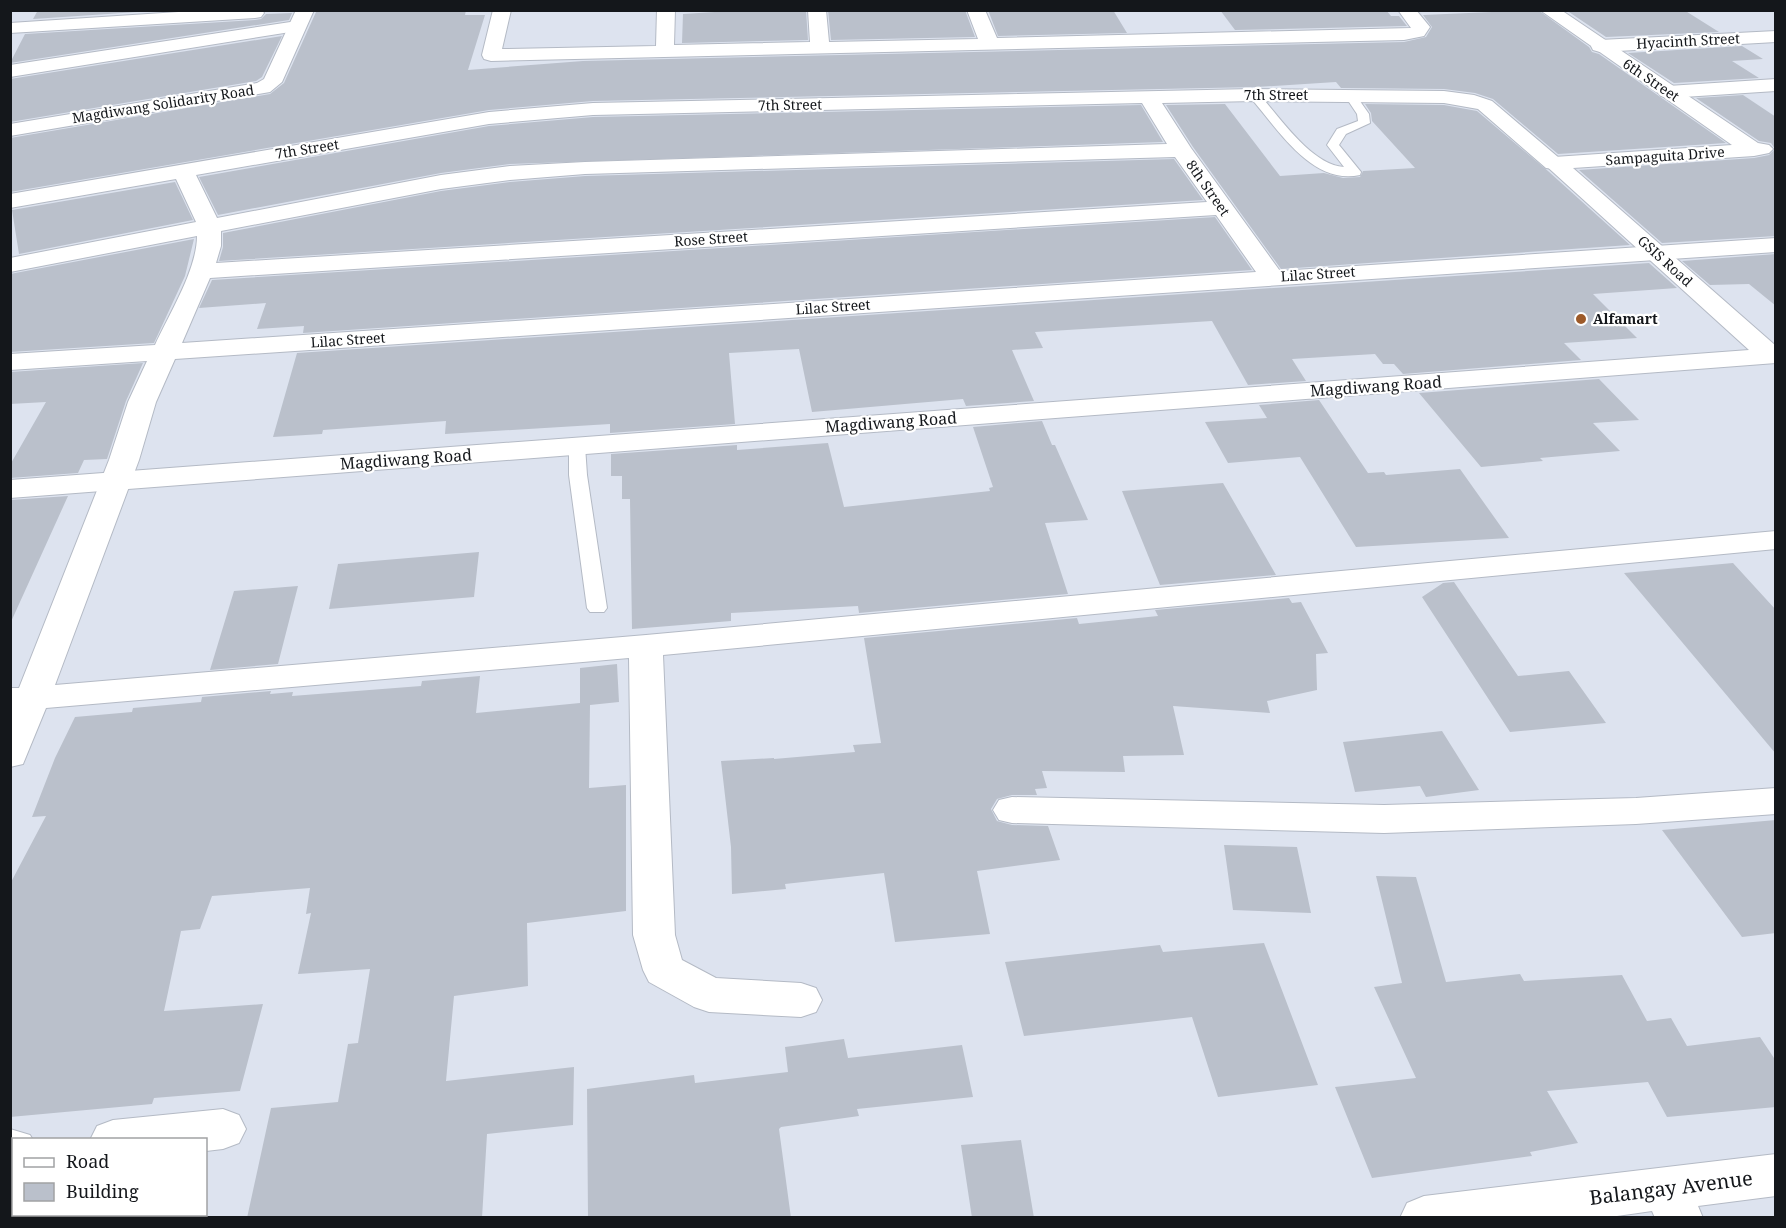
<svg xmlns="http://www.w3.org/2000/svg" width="1786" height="1228" font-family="'Noto Serif',serif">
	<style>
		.building { fill: #bac0cb }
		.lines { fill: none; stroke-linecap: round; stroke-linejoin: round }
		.lane-casing { stroke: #b4bac5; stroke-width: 2 }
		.street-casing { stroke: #b4bac5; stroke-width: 2 }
		.secondary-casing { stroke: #b4bac5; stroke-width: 2 }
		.lane { fill: #fff; fill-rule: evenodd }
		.street { fill: #fff; fill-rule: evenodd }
		.secondary { fill: #fff; fill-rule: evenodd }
		.poi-dot { fill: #9d5a29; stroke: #fff; stroke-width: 2 }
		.labels { text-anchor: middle; stroke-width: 4.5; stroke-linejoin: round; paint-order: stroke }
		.far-street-label { font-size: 14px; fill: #14171b; stroke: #fff }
		.far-poi-label { font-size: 14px; font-weight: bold; fill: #14171b; stroke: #fff; text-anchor: start }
		.street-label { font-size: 16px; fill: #14171b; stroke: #fff }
		.near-street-label { font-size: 20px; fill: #14171b; stroke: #fff }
	</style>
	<rect width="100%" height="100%" fill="#dde3ef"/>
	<!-- building -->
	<path class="building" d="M38,10H167L33,19Z
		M337,10H466L465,15H485L468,70L583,61L1404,42L1426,37L1432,27L1423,15L1538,10L1589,47L1592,52L1599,54L1726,143L1558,154L1493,99L1475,93L1444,89L1341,88L1336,82L1256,87L593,101L489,110L10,192V138L270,94L284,83L316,12Z
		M746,10H806L808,40L682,43L683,14Z
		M828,10H965L975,37L831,40Z
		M988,10H1113L1127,33L998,36Z
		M1220,10H1386L1391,16H1399L1407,26L1235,30Z
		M1566,10H1684L1719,32L1606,37Z
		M292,13L289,20L10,63L25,34L255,20L261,19L266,14Z
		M282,36L262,77L256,81L10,122V79Z
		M1742,46L1763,59L1732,61L1759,78L1674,83L1628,53Z
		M1743,95L1776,117V236L1662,243L1579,170L1754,158L1769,155L1775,149L1771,143L1759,141L1696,98Z
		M1225,104L1280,176L1324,173L1343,178L1360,177L1363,171L1415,168L1372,121L1371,113L1365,104L1444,105L1477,111L1548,171L1630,245L1281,269L1193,147L1166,105Z
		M1141,105L1163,142L510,164L441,173L218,215L199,177L489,126L593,117Z
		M1174,159L1203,200L219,261L223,247V233L441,191L510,182L585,176Z
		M175,182L193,220L19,254L12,210Z
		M1215,217L1252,270L303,333L304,326L257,329L266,303L199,308L212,280Z
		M194,239L185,276L154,343L10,352V274Z
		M1776,254V306L1749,284L1710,285L1682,261Z
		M1649,263L1677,288L1593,294L1637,338L1564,343L1581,360L1403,374L1394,364H1383L1375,354L1292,359L1306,381L1248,385L1212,321L1035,332L1043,348L1012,350L1034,401L966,406L963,399L812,412L799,349L729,353L735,424L610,433V424L445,434L446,421L323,430L322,434L273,437L297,353Z
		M143,363L126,401L107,459L84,460L78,473L10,478V465L46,402L10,404V372Z
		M1599,379L1639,420L1593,423L1620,451L1540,458L1543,461L1481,467L1419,393Z
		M1319,400L1368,473L1384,472L1386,475L1460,469L1509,538L1356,547L1300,457L1228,463L1205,422L1267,418L1259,405Z
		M1042,421L1052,445H1055L1088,520L1045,523L1068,594L859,613L858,606L731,613V621L632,629L630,499H622V476H611V454L737,445V450L828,443L844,507L990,491L989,488L993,487L973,427Z
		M1223,483L1276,575L1160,585L1122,491Z
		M68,496L10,624V500Z
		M479,552L474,597L329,609L338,564Z
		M1733,563L1776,610V754L1624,573Z
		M1454,582L1518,676L1569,671L1606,723L1510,732L1422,597L1443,583Z
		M298,586L278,664L210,670L234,591Z
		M1289,598L1292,603L1301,602L1328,653L1316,654L1317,690L1267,701L1270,713L1173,706L1184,755L1123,756L1125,772L1042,771L1047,788L1035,789L1037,795H1012L997,799L991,809L997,821L1012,825L1048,826L1060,860L977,871L990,934L895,942L884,873L785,884L786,889L732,894L731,847L721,761L774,758V759L855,752L853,745L881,743L864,638L1077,618L1079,624L1158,616L1155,610Z
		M617,664L619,702L590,705L589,788L626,785V911L527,923L528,986L454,996L446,1081L574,1067L573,1125L487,1134L482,1218H247L271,1108L338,1102L348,1044L358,1043L370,969L298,974L311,913L306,914L310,888L212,896L200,929L181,931L164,1011L263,1004L240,1091L154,1098L152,1104L10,1117V884L46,816L32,817L55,758L75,717L132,712L133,708L201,702L202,697L271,691L270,694L293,692L292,696L421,686L422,681L480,676L476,713L580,703V668Z
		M1442,731L1479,790L1426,797L1420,786L1355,792L1343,742Z
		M1776,820V933L1742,937L1662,830Z
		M1224,845L1297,847L1311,913L1233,910Z
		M1376,876L1416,877L1446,982L1520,974L1524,981L1622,975L1647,1021L1671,1018L1687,1046L1760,1037L1776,1061V1107L1667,1117L1648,1082L1547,1091L1578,1143L1530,1152L1532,1156L1372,1178L1335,1087L1416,1078L1374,987L1402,983Z
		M1264,943L1318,1085L1218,1097L1192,1017L1024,1036L1005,962L1160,945L1163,952Z
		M844,1039L848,1058L962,1045L973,1097L857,1109L859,1116L781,1127L779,1129L791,1218H588L587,1089L694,1075L695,1083L788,1072L785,1047Z
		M1021,1140L1034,1218H972L961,1145Z"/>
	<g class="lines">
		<defs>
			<path id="lane" d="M1254,91L1258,93C1280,117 1311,165 1344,167L1327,145L1337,129L1358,121L1357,114L1345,96L1351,92L1355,94L1369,114L1370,123L1346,134L1339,145L1361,172L1360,175C1312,186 1277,128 1250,97L1248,95Z
				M577,441L583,442L585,446L587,475L607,608L604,612H590L587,608L569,475V446L571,442Z"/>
			<path id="street" d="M209,10H262L264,13L261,17L255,18L10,33V23Z
				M493,10H511L502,49L656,46L657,10H675L674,45L810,42L808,10H826L829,42L978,39L967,10H985L997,38L1411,28L1398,10H1416L1430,27L1424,36L1404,40L491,61L484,59L482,55Z
				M297,21L303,22L306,26L303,30L10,77V65Z
				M1776,31V42L1600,52L1593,50L1591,46L1593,42L1600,40Z
				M1776,79V91L1668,98L1661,96L1658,92L1661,88L1668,86Z
				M1254,89L1444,91L1474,95L1492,101L1565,163L1562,168L1554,169L1546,168L1478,109L1444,103L1254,101L1162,103L1191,148L1280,271L1776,238V252L175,359L156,402L139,460L55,685L646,635L1776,531V549L663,655L675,935L682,960L716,978L801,983L816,988L822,1000L816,1012L801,1017L709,1012L694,1007L649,982L643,970L633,935L629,658L46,708L23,764L10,767V688H19L109,460L128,402L147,361L10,370V354L155,345C169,314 197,270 197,236L10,272V258L196,222L176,179L10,208V194L489,112L593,103ZM1142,103L1167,144L585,162L510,166L441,175L217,218L196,175L489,124L593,115ZM1175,157L1207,202L216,263L221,246V231L441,189L510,180L585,174ZM1216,215L1256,272L182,343L210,278Z
				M1776,788V814L1636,824L1384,833L1012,823L999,820L993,810L999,800L1012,797L1384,805L1636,798Z
				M223,1109L239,1115L246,1129L239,1143L223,1149L206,1151V1140H90L97,1126L113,1120Z
				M10,1129L30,1135L33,1140H14V1169H10Z
				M1776,1154V1196L1698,1206L1703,1218H1655L1652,1211L1603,1218H1400L1407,1203L1424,1196Z"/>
			<path id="secondary" d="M296,10H314L282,82L270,92L10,136V124L257,83L264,79Z
				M1540,10H1561L1758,143L1769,145L1773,149L1769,153L1754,156L1573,168L1776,346V363L10,498V480L1749,350L1543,163L1546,158L1554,157L1732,145Z"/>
		</defs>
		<!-- lane casing -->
		<use href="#lane" class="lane-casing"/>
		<!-- street casing -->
		<use href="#street" class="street-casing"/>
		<!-- secondary casing -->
		<use href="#secondary" class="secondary-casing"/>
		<!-- lane -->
		<use href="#lane" class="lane"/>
		<!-- street -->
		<use href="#street" class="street"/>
		<!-- secondary -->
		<use href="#secondary" class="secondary"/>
	</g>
	<!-- markers -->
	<circle class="poi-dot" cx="1581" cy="319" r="6"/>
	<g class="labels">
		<!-- far-street labels -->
		<g class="far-street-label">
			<text transform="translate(1688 41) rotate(-3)" y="5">Hyacinth Street</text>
			<text transform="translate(1651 80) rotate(34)" y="5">6th Street</text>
			<text x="1276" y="100">7th Street</text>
			<text transform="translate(163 104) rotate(-9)" y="5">Magdiwang Solidarity Road</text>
			<text transform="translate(790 105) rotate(-1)" y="5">7th Street</text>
			<text transform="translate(307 149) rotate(-9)" y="5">7th Street</text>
			<text transform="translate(1665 156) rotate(-4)" y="5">Sampaguita Drive</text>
			<text transform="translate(1208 188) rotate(55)" y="5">8th Street</text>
			<text transform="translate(711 239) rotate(-4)" y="5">Rose Street</text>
			<text transform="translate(1665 261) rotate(42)" y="5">GSIS Road</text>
			<text transform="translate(1318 274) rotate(-4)" y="5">Lilac Street</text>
			<text transform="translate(833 307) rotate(-4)" y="5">Lilac Street</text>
			<text transform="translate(348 340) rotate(-4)" y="5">Lilac Street</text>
		</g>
		<!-- far-poi labels -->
		<g class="far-poi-label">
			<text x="1593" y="324">Alfamart</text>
		</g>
		<!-- street labels -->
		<g class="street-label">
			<text transform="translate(1376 386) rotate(-4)" y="6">Magdiwang Road</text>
			<text transform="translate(891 422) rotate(-4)" y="6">Magdiwang Road</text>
			<text transform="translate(406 459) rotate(-4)" y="6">Magdiwang Road</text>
		</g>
		<!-- near-street labels -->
		<g class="near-street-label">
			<text transform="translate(1671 1188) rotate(-7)" y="7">Balangay Avenue</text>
		</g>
	</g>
	<!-- border -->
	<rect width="1786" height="1228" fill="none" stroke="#14171b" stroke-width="24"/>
	<!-- legend -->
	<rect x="12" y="1138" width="195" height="78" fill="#ffffff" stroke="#a1a2a4" stroke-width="1.5"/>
	<rect x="24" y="1158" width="30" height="9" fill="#ffffff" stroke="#a1a2a4" stroke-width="1.5"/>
	<text x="66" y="1168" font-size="18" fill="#14171b">Road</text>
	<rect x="24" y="1183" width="30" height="18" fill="#bac0cb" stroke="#a1a2a4" stroke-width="1.5"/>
	<text x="66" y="1198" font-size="18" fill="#14171b">Building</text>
</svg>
